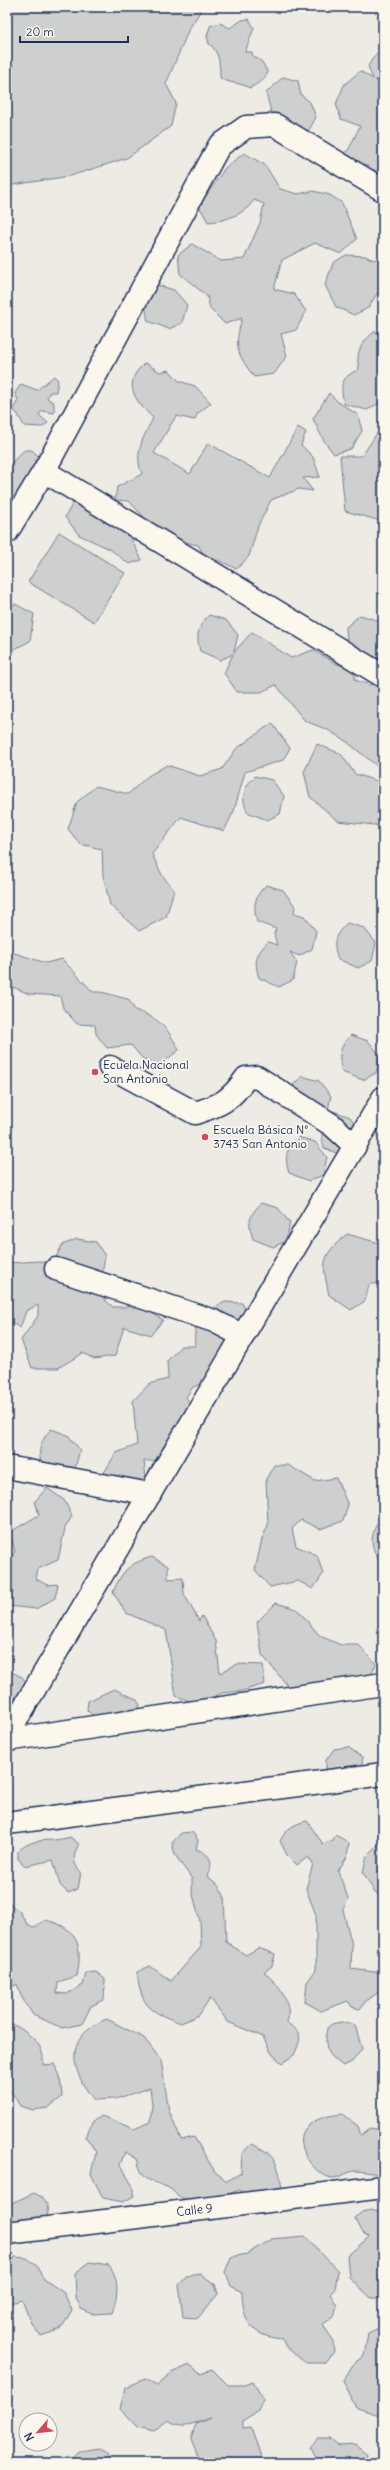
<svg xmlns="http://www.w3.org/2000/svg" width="390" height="2470" font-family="Delius,sans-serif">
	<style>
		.green { fill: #cecfcf; stroke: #747f96 }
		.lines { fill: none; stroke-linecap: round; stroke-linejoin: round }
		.minor-casing { stroke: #1b2f5e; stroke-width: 25 }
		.minor { stroke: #fbf7ec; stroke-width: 22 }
		.poi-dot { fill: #d1495b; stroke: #fbf7ec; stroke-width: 1.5 }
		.labels { text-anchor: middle; stroke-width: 3.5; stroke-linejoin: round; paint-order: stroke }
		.poi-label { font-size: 12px; fill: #1b2f5e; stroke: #fbf7ec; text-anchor: start }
		.street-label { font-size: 12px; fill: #1b2f5e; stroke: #fbf7ec }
	</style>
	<rect width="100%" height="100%" fill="#eeebe4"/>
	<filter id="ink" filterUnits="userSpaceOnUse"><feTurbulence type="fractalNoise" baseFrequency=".025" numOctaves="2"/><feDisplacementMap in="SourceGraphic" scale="8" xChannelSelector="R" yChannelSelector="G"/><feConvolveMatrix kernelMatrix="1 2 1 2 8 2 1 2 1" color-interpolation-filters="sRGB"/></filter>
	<g filter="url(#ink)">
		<!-- green -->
		<path class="green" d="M7,7H203L189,29L166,84L176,103L171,126L127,158L70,176L7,186Z
			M249,19L254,28L245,52H252V55L262,62L268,73L262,81L250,88C239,82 230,84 220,78C220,67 220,51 209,44L207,36L210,26L220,23L230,28L242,20Z
			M383,53V81L375,80L383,87V170H370L336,160L349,149L360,126L341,119L336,104L344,85L360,71L373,79L368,66L375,55Z
			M283,77L298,81L301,95L310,102L316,117L309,130L297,137L274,123L266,93Z
			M244,153L265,165L280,189L298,194L313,191L330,195L342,203L357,239L341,254L315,243L282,260L274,289L294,294L306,311L296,330L281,334L287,356L274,374L254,377C236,352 234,348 242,318L225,324L210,309L207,296L180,274L178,255L192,244L221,261L244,259L260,223L264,204L254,200C244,215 225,221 208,222L199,206L225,168Z
			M346,255L365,256L374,260L383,255V290L380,289L368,308L354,315L336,307L325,285L333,263Z
			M157,285L174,290L187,305L182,323L169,329L148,321C144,305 146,297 157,285Z
			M374,332H383L381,402L367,410L344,404C340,383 340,379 359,369C355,352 362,342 374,332Z
			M145,363L160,372L169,370L179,381L195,386L211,403L197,414L195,420L176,416L154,453L190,474L208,443L270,478L298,427L306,432L301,445L313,457L320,477L303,478L313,491L299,489L271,500L258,526L249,556L237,569L220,561L206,558L198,545L185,542L179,549L156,530L129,501L115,500L117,487L142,474C133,453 144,437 153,418C135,401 121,383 145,363Z
			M54,376L58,380L56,392H50L47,398L54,403V413L42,411L39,415L48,423L42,427L24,426L17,413L13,410L18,400L15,393L21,384L37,390Z
			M329,393L338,402L358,415L362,431L351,449L334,454L324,441L313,419Z
			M383,424V519L377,520L345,511L340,456H362Z
			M25,450H32L39,457L42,451L48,464L32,482L18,492L21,498L11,511L7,506C7,479 2,468 25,450Z
			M86,498L104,522L119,523L127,531L142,560L129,564L110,549L79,535L65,517L73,503Z
			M59,532L125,573L94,622L28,582Z
			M15,604L34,614L30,641L11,651L7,647V608Z
			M209,615L226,620L238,635L234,652L252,632L291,658L313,650L337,664L355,670V680L370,685L383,681V779L377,766L347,742L328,730L305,721L276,685L261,692H237L224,673L233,654L220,660L200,651C196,635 197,627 209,615Z
			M360,615L383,622L381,659L365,654L347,641L346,627Z
			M272,723L290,748L283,760L245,772L234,811L224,831L181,817L152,854L162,875L174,890L166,917L139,931L110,905L103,875L102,849L80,844L68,829L77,802L96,786L128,794L148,776L167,765L200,776L222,769L236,749Z
			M317,744L341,754L355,774L383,783V826L338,821L310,797L304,772Z
			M255,776L272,780L284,796L280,814L267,820L247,812C241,795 243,789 255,776Z
			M266,885L283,890L295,906L294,913L304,916L316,931L312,949L299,956L290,952L297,962L293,980L279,987L259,978C254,961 255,955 268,942L277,945L274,934L276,929L257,922C253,906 254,897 266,885Z
			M347,923L364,928L376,943L372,961L358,968L338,959C332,942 334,936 347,923Z
			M8,951L46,963L62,959L93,992C105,991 116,997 128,999L135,1010C160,1019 167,1027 179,1050L161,1064L143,1059L131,1045L107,1048L96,1034L95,1025L77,1024L63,1008L60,996L29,994L8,985Z
			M351,1035L368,1041L380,1055L376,1073L363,1080L342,1072C338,1055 339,1047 351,1035Z
			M302,1076L319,1081L331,1096L327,1114L289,1098L293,1085Z
			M333,1111L350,1117L362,1132L344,1156L324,1148C320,1132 321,1124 333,1111Z
			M298,1137L315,1142L327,1157L323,1175L309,1181L289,1173C284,1157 286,1149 298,1137Z
			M261,1203L278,1208L290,1223L286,1241L273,1247L253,1239C247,1222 249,1216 261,1203Z
			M347,1234L383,1244V1282L369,1285L365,1301L351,1310L329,1295C322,1262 320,1257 347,1234Z
			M77,1239L96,1242L105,1256L101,1281L105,1300L113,1307H124L135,1302L163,1320L151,1335L124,1327L115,1356L94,1359L83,1353L58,1368H32L21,1340L38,1316V1305L26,1311L20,1328L7,1320V1266L9,1263L39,1261L53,1264L62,1245Z
			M225,1302L242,1303L249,1316L210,1381L193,1387L186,1397L193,1409L164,1457L153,1461H144L147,1486L102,1476L116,1453L137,1445L133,1401L149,1384L168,1379L167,1361L181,1346H195C193,1317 201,1315 225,1302Z
			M51,1429L68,1435L80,1450L75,1468L62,1474L42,1466C37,1450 40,1442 51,1429Z
			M274,1465H288L315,1481L336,1478L348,1505L343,1521L320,1529L301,1520L292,1529L296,1546L317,1555L323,1574L313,1589L298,1581L270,1587L255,1570L262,1539L268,1525L266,1479Z
			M47,1488L64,1500L72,1516L65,1528L58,1560L38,1569L36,1579L47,1585L58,1584L55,1598L36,1609L7,1606V1560L15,1552L10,1532L39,1515L35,1501Z
			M383,1512V1568C368,1542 369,1538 383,1512Z
			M152,1557L168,1566V1579L183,1578L184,1594L199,1621L202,1616L216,1641L220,1673L237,1664L263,1665L265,1684L242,1691L222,1693L198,1704L176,1696L166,1630L126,1613L113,1592C122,1571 129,1563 152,1557Z
			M276,1603L297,1609L320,1636L341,1645H359L376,1664L368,1682L324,1681L320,1686L293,1692L262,1655L257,1622Z
			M7,1670L22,1677L35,1693L7,1718Z
			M114,1689L136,1699L140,1705L135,1714L97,1720L87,1710L88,1701Z
			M348,1747L363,1758L360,1773L326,1775V1760L334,1749Z
			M307,1821L323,1844L333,1840L336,1835L349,1843L347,1857L338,1871L348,1898L343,1910L352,1945L351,1969L383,1973V1989L365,2002L360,2009L352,2007L348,2001L321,2011L305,2002L307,1982L316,1970V1915L306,1889L313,1864L308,1857L297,1865L287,1855L280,1841C286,1829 293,1824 307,1821Z
			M192,1832L198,1840L196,1849C212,1855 214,1862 207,1876L217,1884L224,1895L226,1942L246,1955L258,1948L275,1954L272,1966L264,1972C279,1985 293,2003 287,2023C304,2033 301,2039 294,2055L282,2063L272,2054L263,2037L228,2022L210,1998L199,2015L181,2023C149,2011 141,2007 137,1972L150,1966L171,1981L201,1947L200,1921L192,1891V1879L175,1855L172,1843L181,1833Z
			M70,1837L79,1844C73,1855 72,1863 81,1872L78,1889L68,1893L60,1885L53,1860L25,1866L18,1859V1851C37,1835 47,1844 70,1837Z
			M383,1840V1895L375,1893L363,1872L367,1856Z
			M7,1901L20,1912L27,1924L35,1928L45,1920C78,1927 83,1946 77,1976L58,1982L57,1993L67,1994L83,1985L86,1973L96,1972L105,1979L104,2000L91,2006L82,2024L62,2028L33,2015L21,1996L17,1984L7,1990Z
			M107,2019L144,2038L161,2060L169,2111L181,2140L194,2137L215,2172L227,2181L241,2173L242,2154L251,2144C276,2153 280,2167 282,2192L248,2195L239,2190C224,2196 198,2205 182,2198C177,2196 173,2190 167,2187C147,2179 143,2182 137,2159L125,2152L120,2165L134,2188V2196L123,2202L103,2198L91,2174L96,2152L86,2137L93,2121L102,2116L134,2129L150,2122L152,2105L150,2088L115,2099L94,2100C69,2069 64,2036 107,2019Z
			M341,2022L355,2025L362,2049L352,2062L343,2066C327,2054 324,2049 327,2028L332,2024Z
			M13,2024C30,2035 45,2043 43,2065L54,2064L60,2076L62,2097L48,2108L33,2110L20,2106L7,2085V2025Z
			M342,2114L358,2126L361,2135L370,2128L383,2130V2174C373,2174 365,2171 356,2171C346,2171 338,2181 327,2177C321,2175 312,2166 309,2161C289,2130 312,2117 342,2114Z
			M34,2193L42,2197L48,2205L45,2226L7,2235V2205Z
			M370,2210L383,2213V2298H371L349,2277L347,2256L369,2237L364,2235L355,2218L362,2212Z
			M305,2236L338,2271L335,2289L330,2294L337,2305L334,2317L323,2324L333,2341L334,2352L325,2363H306L286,2347L282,2339C251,2336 243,2322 242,2292L231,2286L225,2272L231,2257L247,2254L271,2239Z
			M13,2257L27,2258L38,2267L45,2280L64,2293L72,2310L61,2329L41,2336L31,2323L22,2300L7,2304V2260Z
			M90,2262L109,2265C120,2280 118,2296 112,2313L93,2314L81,2309L76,2297L75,2273Z
			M200,2274L215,2284L218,2294L198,2318L183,2317L179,2285L186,2276Z
			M383,2327V2416L356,2408L343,2381L354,2363L364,2356L368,2334Z
			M190,2365L200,2373L212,2369L228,2385H245L253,2382L264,2400L259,2411L243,2421V2428L251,2427L263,2463H205L198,2456L191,2439L196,2424L210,2418C193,2423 184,2430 168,2420L154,2431L137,2427L120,2409L125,2387L145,2379L157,2385L171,2373Z
			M318,2438H330L339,2446L356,2445L367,2454L364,2463H318L310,2447Z
			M100,2448L107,2454L110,2463H68L80,2451Z"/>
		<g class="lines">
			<defs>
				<g id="minor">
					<path d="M44,471L383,676"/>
					<path d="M7,532L44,471L219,146L246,127L275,125L383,190"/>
					<path d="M110,1067L195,1113C221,1105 230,1101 246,1078L257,1077L332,1125L355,1146"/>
					<path d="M56,1269L214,1321L243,1336"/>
					<path d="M7,1467L150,1494"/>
					<path d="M7,1736L383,1098"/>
					<path d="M7,1740L383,1684"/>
					<path d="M7,1823L383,1774"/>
					<path id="s1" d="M7,2233L383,2187"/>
				</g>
			</defs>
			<!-- minor casing -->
			<use href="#minor" class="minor-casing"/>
			<!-- minor -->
			<use href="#minor" class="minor"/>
		</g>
	</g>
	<!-- markers -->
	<g class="poi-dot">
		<circle cx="95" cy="1072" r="4"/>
		<circle cx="205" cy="1137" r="4"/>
	</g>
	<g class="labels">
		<!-- poi labels -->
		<g class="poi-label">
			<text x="103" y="1069">Ecuela Nacional<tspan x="103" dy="14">San Antonio</tspan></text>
			<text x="213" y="1134">Escuela Básica N°<tspan x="213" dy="14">3743 San Antonio</tspan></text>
		</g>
		<!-- street labels -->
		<g class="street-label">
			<text dy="4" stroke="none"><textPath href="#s1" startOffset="189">Calle 9</textPath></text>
		</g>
	</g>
	<!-- margin -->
	<rect width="390" height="2470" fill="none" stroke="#fbf7ec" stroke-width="24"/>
	<rect x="12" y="12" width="366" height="2446" fill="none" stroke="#1b2f5e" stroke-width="1.5" filter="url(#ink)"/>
	<!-- north arrow -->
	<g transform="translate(38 2432) rotate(242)"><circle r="19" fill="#fbf7ec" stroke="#a1a7b3"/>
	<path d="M0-3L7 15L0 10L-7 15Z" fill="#d1495b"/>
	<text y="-6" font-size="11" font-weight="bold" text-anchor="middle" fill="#1b2f5e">N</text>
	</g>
	<!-- scale -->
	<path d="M20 36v6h108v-6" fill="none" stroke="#1b2f5e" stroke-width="2"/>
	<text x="26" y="36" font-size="12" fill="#1b2f5e" stroke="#fbf7ec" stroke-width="3" paint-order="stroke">20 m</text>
</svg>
